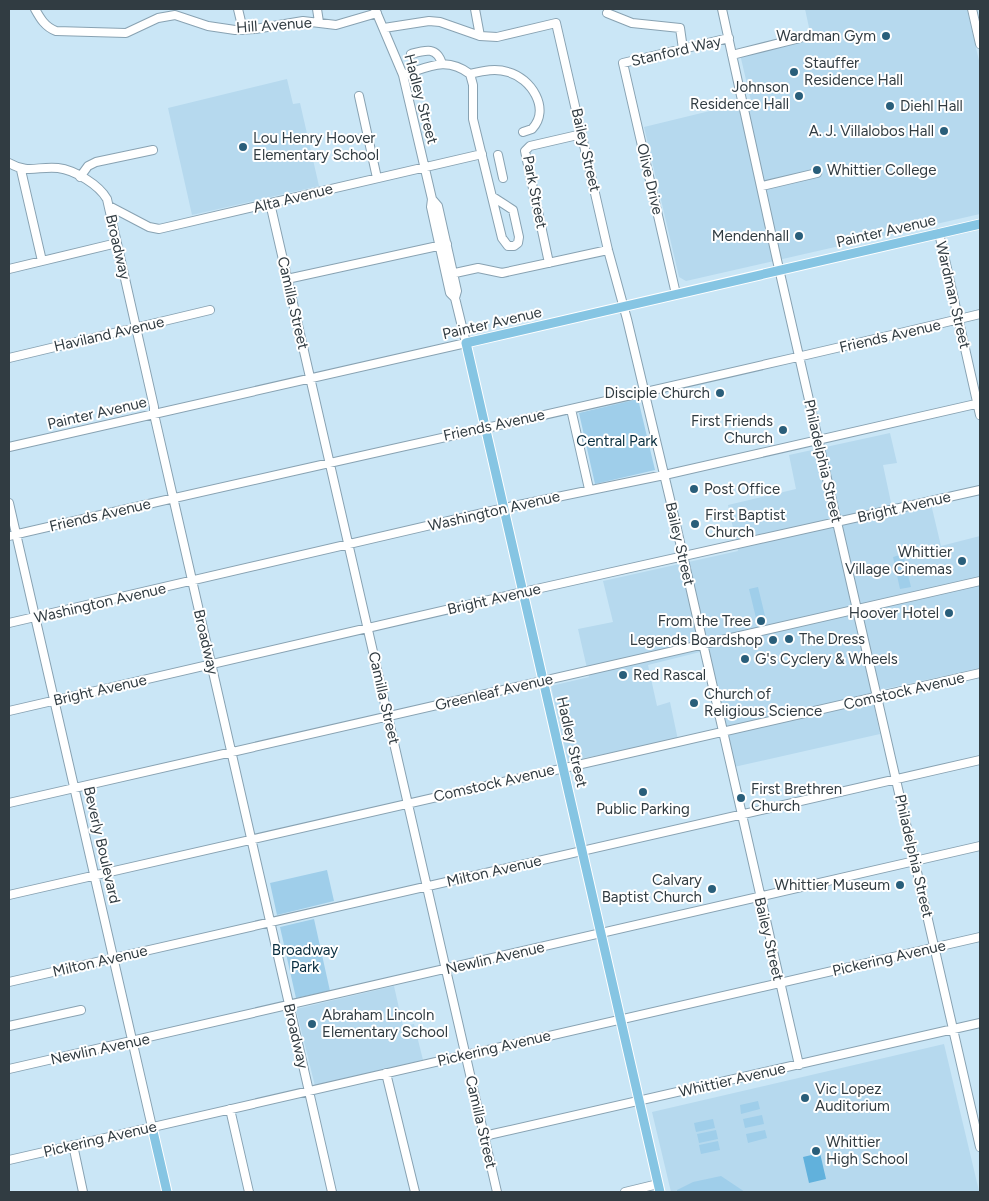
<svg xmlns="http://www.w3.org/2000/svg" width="989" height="1201" font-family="Figtree,sans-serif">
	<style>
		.built { fill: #b6d9ee }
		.green { fill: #9fceea }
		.water { fill: #61b1dc }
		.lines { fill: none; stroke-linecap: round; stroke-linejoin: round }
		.minor-casing { stroke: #88a2b2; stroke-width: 10 }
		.major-casing { stroke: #fff; stroke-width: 11 }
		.minor { stroke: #fff; stroke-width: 8 }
		.major { stroke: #86c5e3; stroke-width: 9 }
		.poi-dot { fill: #295e7a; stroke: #fff; stroke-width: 2 }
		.labels { text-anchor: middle; stroke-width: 4; stroke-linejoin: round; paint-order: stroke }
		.street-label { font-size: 15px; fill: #313c42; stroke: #fff }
		.poi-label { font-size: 15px; fill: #313c42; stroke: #fff; text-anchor: start }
		.park-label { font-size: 15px; fill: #0a2f41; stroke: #fff }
	</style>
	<rect width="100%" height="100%" fill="#cae6f6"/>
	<!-- built -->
	<path class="built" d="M805,9H967L980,65V214L686,281L679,277L644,127L751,101L739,50L810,32Z
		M287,79L293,104L300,103L319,186L192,215L168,108Z
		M890,433L897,463L883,465L893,512L931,504L941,546L980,536V668L871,692L880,734L734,767L708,650L648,665L657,706L670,702L678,740L568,761L551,686L589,677L578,629L613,622L603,581L738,551L728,505L796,489L789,455Z
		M394,986L403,1026L414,1024L423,1060L315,1086L296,1009Z
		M944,1044L979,1191L671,1192L652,1112Z"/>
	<!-- green -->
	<path class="green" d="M638,399L655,470L595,484L579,413Z
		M903,554L911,587L900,589L893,557Z
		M758,587L766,620L757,622L749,589Z
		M327,870L334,901L277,915L270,883Z
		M314,919L330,991L296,998L280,927Z
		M758,1101L760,1109L741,1114L740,1105Z
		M762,1115L764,1124L745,1128L743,1119Z
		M713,1119L715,1128L696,1132L694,1123Z
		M716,1130L718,1139L699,1143L697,1134Z
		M765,1130L767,1138L748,1143L746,1134Z
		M718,1141L720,1150L701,1154L699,1145Z
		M721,1176L745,1192H677V1190L693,1182Z"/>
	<!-- water -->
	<path class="water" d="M820,1153L826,1179L809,1183L803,1157Z"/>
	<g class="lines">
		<defs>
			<path id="minor" d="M35,9C40,18 45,27 56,31L126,33L158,18L175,15L208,26L235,30L255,29L303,21L336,25L377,13
				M238,9L243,30
				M317,9L319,22
				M475,9L480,36
				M722,9L777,260L980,1147
				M972,9L980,44
				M607,13L632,23L680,28L683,49
				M384,28L429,21L440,22L480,36L497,37L556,23L608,250L627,319L674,516L799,1065
				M411,54C425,50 437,46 442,64
				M732,55L800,38
				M470,74L473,85V119L502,238L508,246H514L518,243L519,237L513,210L493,197
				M470,74C483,71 495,68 508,72C531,78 551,109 532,129L523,132
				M403,75C429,67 446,56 470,74
				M359,96L377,178
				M498,155L503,178
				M9,163C28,174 38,166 58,168C75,170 99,185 107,199L154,407V414L332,1192
				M21,170L42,261
				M80,177L88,166L96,162L153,150
				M762,186L817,173
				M432,199L438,206L457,291L455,298
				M270,203L497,1192
				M109,206L149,227L159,229L482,154
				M939,233L980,415
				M549,263L525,151L530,146L582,134
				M9,269L117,243
				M446,275L478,268L502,273L608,250
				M287,279L447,244
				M676,294L623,63L729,38
				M9,358L210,310
				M571,409L589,489
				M9,447L466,343L455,298L450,293L431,207L432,199L403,75L375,9
				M9,503L152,1127
				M9,536C332,461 657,392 980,314
				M9,623L504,508L669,474L980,403
				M9,711L523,592L980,490
				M9,803L980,581
				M9,895L980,673
				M9,982L980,760
				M9,1026L81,1010
				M9,1069L980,846
				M386,1073L415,1192
				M230,1109L249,1192
				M484,1136L980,1023
				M73,1145L83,1192
				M9,1160L980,937
				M625,1192L658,1184"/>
			<path id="major" d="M152,1127L167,1192
				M660,1192L466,343L980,224"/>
		</defs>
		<!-- minor casing -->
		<use href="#minor" class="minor-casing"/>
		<!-- major casing -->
		<use href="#major" class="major-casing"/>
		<!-- minor -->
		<use href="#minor" class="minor"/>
		<!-- major -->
		<use href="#major" class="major"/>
	</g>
	<!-- markers -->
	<g class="poi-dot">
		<circle cx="886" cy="36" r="5"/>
		<circle cx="794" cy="72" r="5"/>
		<circle cx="799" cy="96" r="5"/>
		<circle cx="890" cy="106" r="5"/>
		<circle cx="944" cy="131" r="5"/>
		<circle cx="243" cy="147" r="5"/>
		<circle cx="817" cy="170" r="5"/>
		<circle cx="799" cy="236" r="5"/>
		<circle cx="720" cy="393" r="5"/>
		<circle cx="783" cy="430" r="5"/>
		<circle cx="694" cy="489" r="5"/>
		<circle cx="695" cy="524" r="5"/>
		<circle cx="962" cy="561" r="5"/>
		<circle cx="949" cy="613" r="5"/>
		<circle cx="761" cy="621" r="5"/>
		<circle cx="789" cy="639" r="5"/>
		<circle cx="773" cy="640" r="5"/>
		<circle cx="745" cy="659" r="5"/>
		<circle cx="623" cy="675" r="5"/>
		<circle cx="694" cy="703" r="5"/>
		<circle cx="643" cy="792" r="5"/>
		<circle cx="741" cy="798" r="5"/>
		<circle cx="900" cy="885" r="5"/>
		<circle cx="712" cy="889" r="5"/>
		<circle cx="312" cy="1024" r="5"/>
		<circle cx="805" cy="1098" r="5"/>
		<circle cx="816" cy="1151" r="5"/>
	</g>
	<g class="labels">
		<!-- street labels -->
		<g class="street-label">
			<text transform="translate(274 25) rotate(-4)" y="5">Hill Avenue</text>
			<text transform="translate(676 51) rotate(-13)" y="5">Stanford Way</text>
			<text transform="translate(421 99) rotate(75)" y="5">Hadley Street</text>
			<text transform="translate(586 150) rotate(77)" y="5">Bailey Street</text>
			<text transform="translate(650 179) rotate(77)" y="5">Olive Drive</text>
			<text transform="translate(535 192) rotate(79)" y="5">Park Street</text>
			<text transform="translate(293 198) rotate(-14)" y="5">Alta Avenue</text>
			<text transform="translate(886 231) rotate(-13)" y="5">Painter Avenue</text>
			<text transform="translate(118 247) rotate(77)" y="5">Broadway</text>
			<text transform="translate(953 295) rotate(77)" y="5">Wardman Street</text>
			<text transform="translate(293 303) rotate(77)" y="5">Camilla Street</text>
			<text transform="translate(492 323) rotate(-13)" y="5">Painter Avenue</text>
			<text transform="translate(109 334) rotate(-13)" y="5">Haviland Avenue</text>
			<text transform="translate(890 336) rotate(-13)" y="5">Friends Avenue</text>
			<text transform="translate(97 413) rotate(-13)" y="5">Painter Avenue</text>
			<text transform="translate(494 425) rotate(-12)" y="5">Friends Avenue</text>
			<text transform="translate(823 461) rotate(77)" y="5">Philadelphia Street</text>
			<text transform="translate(904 507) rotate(-13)" y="5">Bright Avenue</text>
			<text transform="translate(494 511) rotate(-13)" y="5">Washington Avenue</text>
			<text transform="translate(100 515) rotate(-13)" y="5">Friends Avenue</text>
			<text transform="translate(680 544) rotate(77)" y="5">Bailey Street</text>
			<text transform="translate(494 599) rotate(-13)" y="5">Bright Avenue</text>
			<text transform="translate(100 603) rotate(-13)" y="5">Washington Avenue</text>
			<text transform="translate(206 642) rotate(77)" y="5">Broadway</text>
			<text transform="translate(100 690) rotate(-13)" y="5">Bright Avenue</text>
			<text transform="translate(904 691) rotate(-13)" y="5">Comstock Avenue</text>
			<text transform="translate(494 692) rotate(-13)" y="5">Greenleaf Avenue</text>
			<text transform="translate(384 698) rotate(77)" y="5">Camilla Street</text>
			<text transform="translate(572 742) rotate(77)" y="5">Hadley Street</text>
			<text transform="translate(494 783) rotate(-13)" y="5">Comstock Avenue</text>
			<text transform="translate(102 845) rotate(77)" y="5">Beverly Boulevard</text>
			<text transform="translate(914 856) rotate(77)" y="5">Philadelphia Street</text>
			<text transform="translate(494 871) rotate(-13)" y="5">Milton Avenue</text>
			<text transform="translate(769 939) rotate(77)" y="5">Bailey Street</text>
			<text transform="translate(495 958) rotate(-13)" y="5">Newlin Avenue</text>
			<text transform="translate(889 958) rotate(-13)" y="5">Pickering Avenue</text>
			<text transform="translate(100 961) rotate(-13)" y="5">Milton Avenue</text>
			<text transform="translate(296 1036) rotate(77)" y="5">Broadway</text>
			<text transform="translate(494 1048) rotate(-13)" y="5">Pickering Avenue</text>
			<text transform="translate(100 1049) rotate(-12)" y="5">Newlin Avenue</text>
			<text transform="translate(732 1080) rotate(-13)" y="5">Whittier Avenue</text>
			<text transform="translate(481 1122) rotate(77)" y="5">Camilla Street</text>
			<text transform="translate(100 1139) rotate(-13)" y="5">Pickering Avenue</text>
		</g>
		<!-- poi labels -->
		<g class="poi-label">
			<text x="876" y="41" text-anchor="end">Wardman Gym</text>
			<text x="804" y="68">Stauffer<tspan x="804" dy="17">Residence Hall</tspan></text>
			<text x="789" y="92" text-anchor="end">Johnson<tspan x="789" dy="17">Residence Hall</tspan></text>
			<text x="900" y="111">Diehl Hall</text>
			<text x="934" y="136" text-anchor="end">A. J. Villalobos Hall</text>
			<text x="253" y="143">Lou Henry Hoover<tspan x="253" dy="17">Elementary School</tspan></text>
			<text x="827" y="175">Whittier College</text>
			<text x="789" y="241" text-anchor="end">Mendenhall</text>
			<text x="710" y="398" text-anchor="end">Disciple Church</text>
			<text x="773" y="426" text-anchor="end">First Friends<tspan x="773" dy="17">Church</tspan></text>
			<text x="704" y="494">Post Office</text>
			<text x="705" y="520">First Baptist<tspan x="705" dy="17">Church</tspan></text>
			<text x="952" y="557" text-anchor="end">Whittier<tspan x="952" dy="17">Village Cinemas</tspan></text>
			<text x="939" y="618" text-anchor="end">Hoover Hotel</text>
			<text x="751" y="626" text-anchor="end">From the Tree</text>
			<text x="799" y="644">The Dress</text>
			<text x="763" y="645" text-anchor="end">Legends Boardshop</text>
			<text x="755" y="664">G's Cyclery &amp; Wheels</text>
			<text x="633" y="680">Red Rascal</text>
			<text x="704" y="699">Church of<tspan x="704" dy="17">Religious Science</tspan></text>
			<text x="751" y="794">First Brethren<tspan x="751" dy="17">Church</tspan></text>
			<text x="643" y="814" text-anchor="middle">Public Parking</text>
			<text x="702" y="885" text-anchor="end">Calvary<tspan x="702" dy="17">Baptist Church</tspan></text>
			<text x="890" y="890" text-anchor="end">Whittier Museum</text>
			<text x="322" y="1020">Abraham Lincoln<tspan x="322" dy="17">Elementary School</tspan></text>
			<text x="815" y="1094">Vic Lopez<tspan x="815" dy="17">Auditorium</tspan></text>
			<text x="826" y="1147">Whittier<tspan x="826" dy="17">High School</tspan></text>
		</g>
		<!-- park labels -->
		<g class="park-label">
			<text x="617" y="446">Central Park</text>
			<text x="305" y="955">Broadway<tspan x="305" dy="17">Park</tspan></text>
		</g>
	</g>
	<!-- border -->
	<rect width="989" height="1201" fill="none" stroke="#313c42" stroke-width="20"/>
</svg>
